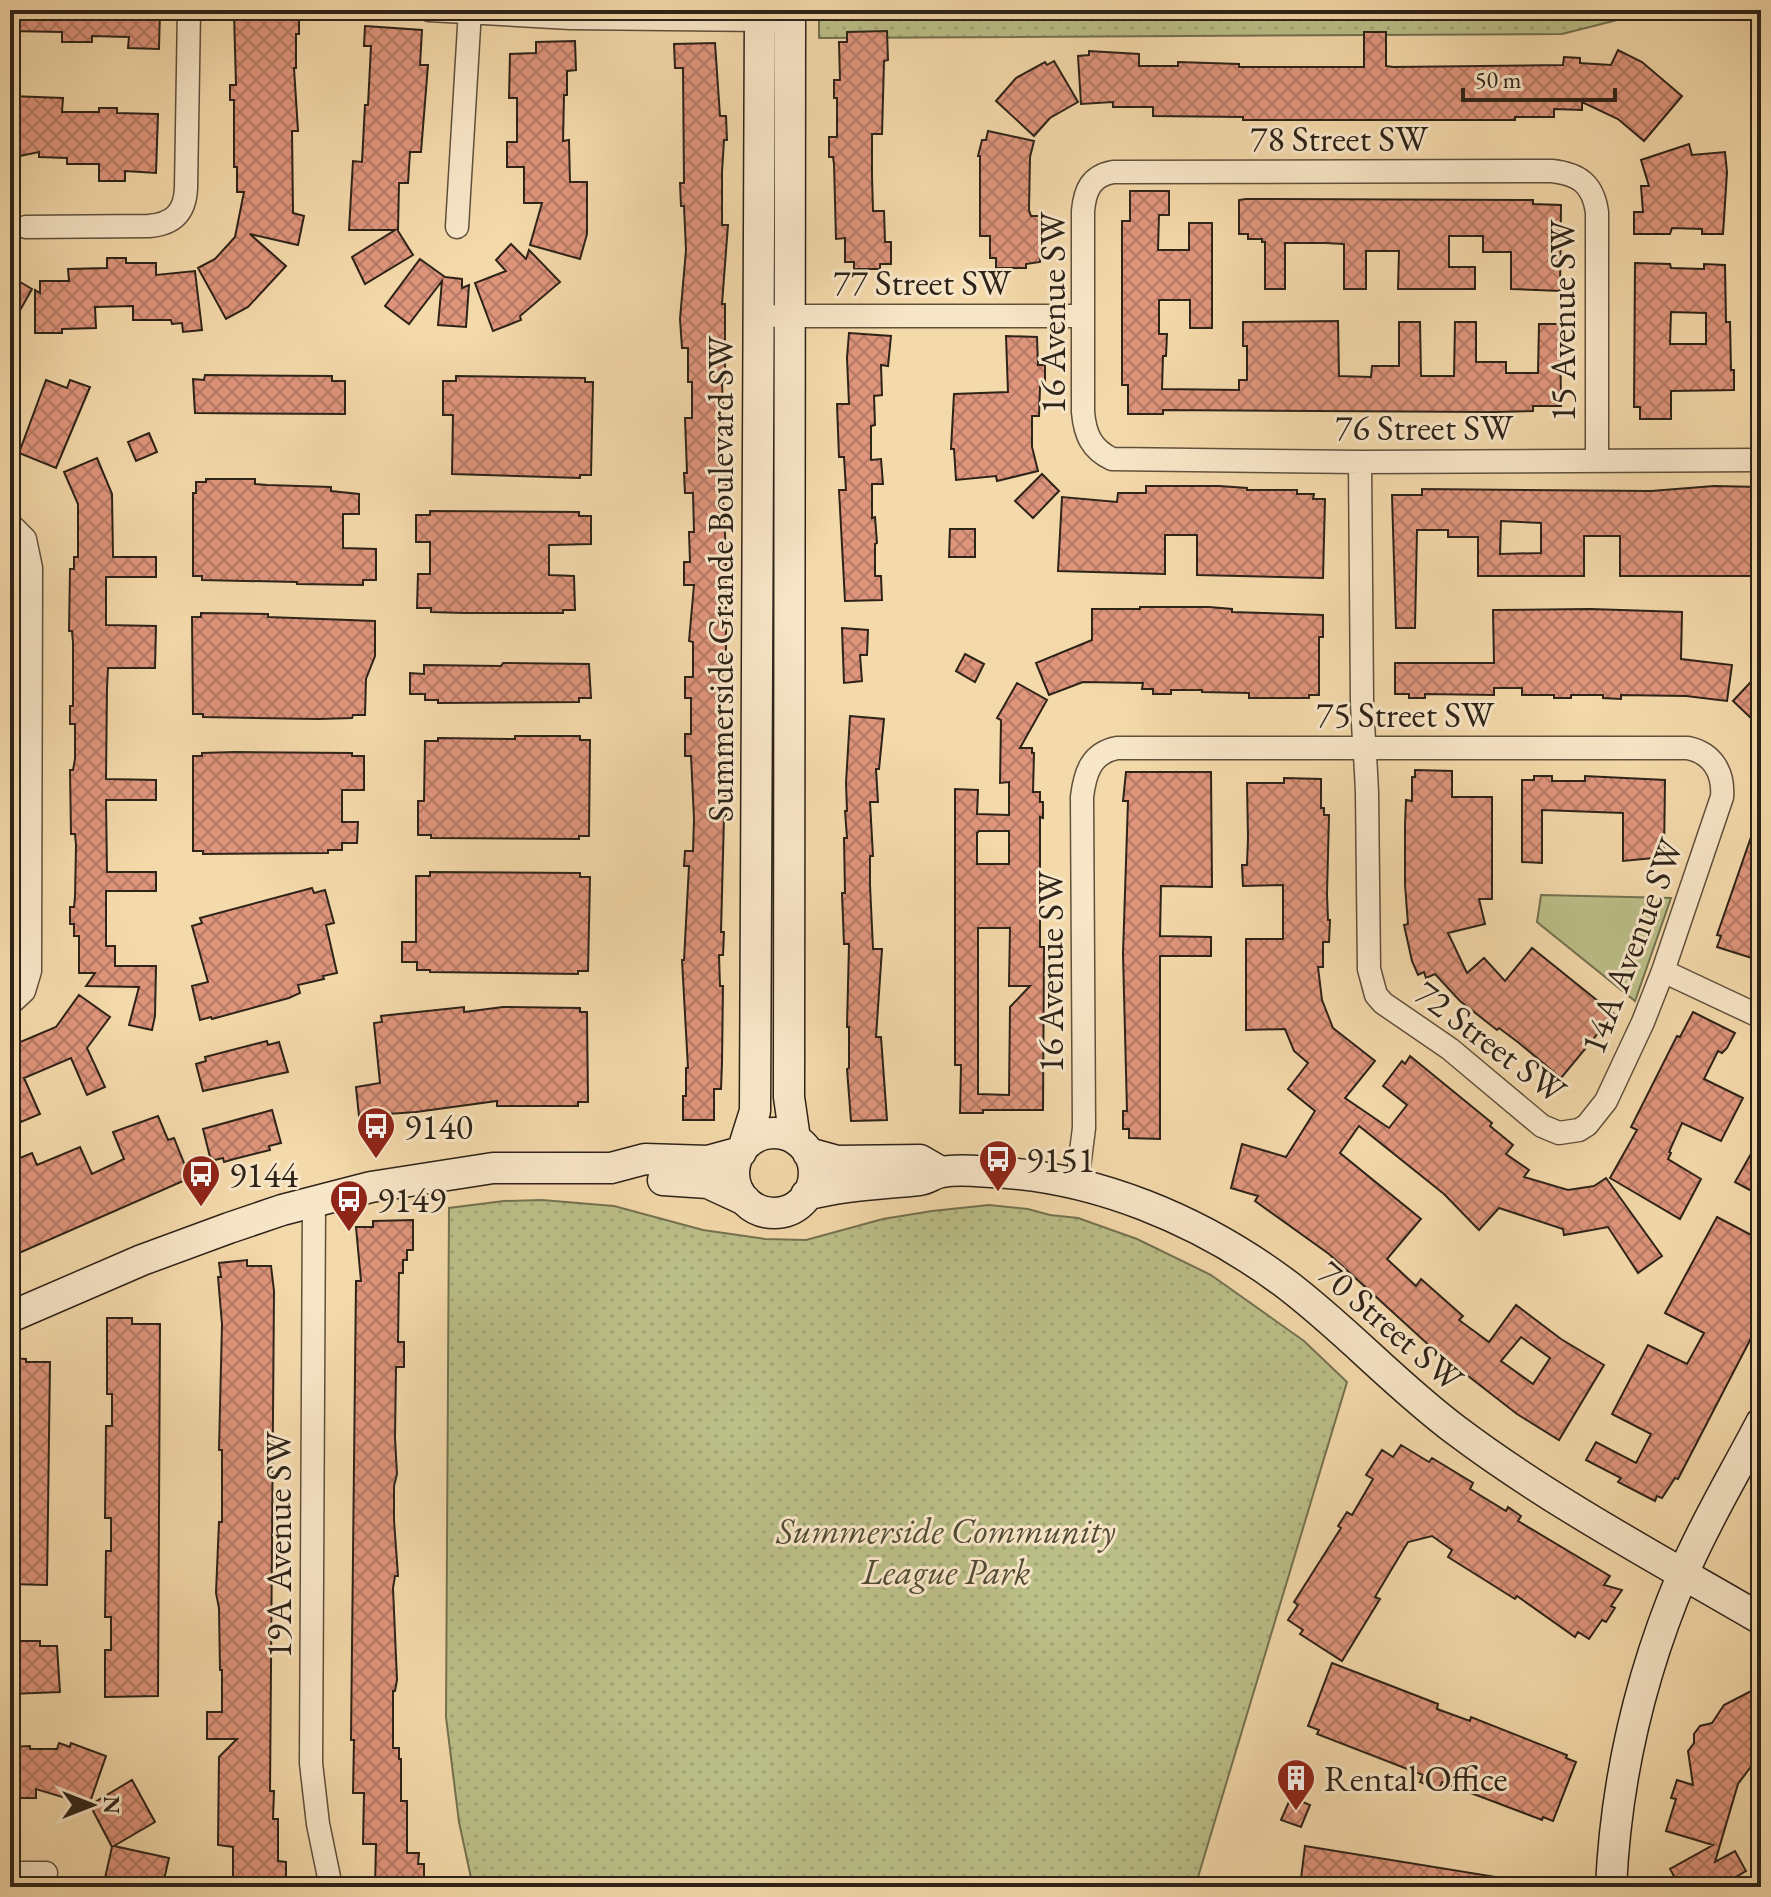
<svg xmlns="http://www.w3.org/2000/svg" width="1771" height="1897" font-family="'EB Garamond',serif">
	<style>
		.grass { fill: #bbbf88; stroke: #747150; stroke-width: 2 }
		.park { fill: url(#park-dots); stroke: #747150; stroke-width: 2 }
		.building { fill: url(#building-cross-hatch); stroke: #2d2318; stroke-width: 2; fill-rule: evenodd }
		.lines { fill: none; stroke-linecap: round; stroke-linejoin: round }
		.street-casing { stroke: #5f503c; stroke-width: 25 }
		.secondary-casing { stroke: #2d2318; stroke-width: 33 }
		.street { stroke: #f8e6c8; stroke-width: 22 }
		.secondary { stroke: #f8e6c8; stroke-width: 30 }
		.labels { text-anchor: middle; stroke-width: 6; stroke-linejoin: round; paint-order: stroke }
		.street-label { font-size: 36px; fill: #2d2318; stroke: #f8e6c8 }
		.poi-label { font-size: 36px; fill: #2d2318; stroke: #f8e6c8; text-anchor: start }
		.park-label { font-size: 36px; font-style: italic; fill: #504a34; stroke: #f8e6c8 }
	</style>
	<defs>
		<pattern id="park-dots" width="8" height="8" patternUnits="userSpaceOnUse" patternTransform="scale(2)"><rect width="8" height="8" fill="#bbbf88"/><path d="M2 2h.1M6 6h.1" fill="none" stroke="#a1a475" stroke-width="1.8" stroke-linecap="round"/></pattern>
		<pattern id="building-cross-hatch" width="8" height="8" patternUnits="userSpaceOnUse" patternTransform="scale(2)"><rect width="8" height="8" fill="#df957c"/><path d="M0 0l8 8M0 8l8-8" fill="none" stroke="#b57965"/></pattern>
	</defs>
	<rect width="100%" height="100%" fill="#f4d9aa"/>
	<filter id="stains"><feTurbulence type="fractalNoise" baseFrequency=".0025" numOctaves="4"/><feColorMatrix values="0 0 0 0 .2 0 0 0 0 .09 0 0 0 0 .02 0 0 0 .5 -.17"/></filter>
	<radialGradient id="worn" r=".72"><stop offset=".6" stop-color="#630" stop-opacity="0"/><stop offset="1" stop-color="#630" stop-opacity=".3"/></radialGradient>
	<!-- grass -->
	<path class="grass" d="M1541,895L1671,898L1635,1001L1537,922Z"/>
	<!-- park -->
	<path class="park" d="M819,10H1657L1562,34L819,38Z
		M542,1200L614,1206L703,1230L765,1239L806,1240L883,1219L932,1211L989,1205L1028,1209L1050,1215L1078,1218L1137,1239L1211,1275L1304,1341L1347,1382L1195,1887H473L459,1822L446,1717L449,1208L504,1201Z"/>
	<!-- building -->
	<path class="building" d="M10,10H160L159,49L128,48L129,37L92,36V42H62V32L10,31Z
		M254,10H299V34H296V68H294L298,131H292L293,213L304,216L298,245L250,234L286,266L248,307L226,319L198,268L215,259L235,237L244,192H237V167H234V100H230V85H236L234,13H254Z
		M365,26L422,30L420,65H428L421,152H410L408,183H399L398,231L413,255L365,284L352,257L395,230H349L353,161L362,162L365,105H368L371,46H364Z
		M887,31L888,60L884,61L882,134H872V176L873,211H884L885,242H891V264H880V269H854V262H845V238L836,239L834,164L833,157H829V137H837V98H834V80H840L839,42H847V32Z
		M1364,32H1386V66L1393,67L1563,65L1564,57L1580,58V63L1611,65L1618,50L1642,62L1682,96L1644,141L1618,119L1582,102V110L1554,109V117H1515V120H1243V117L1153,116V107H1113V102L1081,104L1078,56L1089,55V51L1139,54V66H1178V62L1239,64V67H1364Z
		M575,41L576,70L567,71V95H564L563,141L569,140L570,182H587V234L580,259L530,245L542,203H524V167H507V142H517V98H509L510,54L536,53V42Z
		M715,43L720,116H726L727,140H724L722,172V225H728L722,304H725V382H722L724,438H722L723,473H726L727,498H723L726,553V670H722L726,816H724L721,932H724L723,955H719L720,986H723L722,1063L721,1089H714V1120H683V1096H686V1068H688L682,960H684L689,866H684L685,851H693L694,819L691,756H685V734H691V698H685V677H693V642L689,641L694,585H684V562H690L689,532H694L693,493H685L684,473H687L685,418H692V382H688V348H682L680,319L686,250L684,206H681L680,183H684L683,68H675L674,44Z
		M1054,61L1078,102L1050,118L1034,136L996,101L1016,78L1045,62L1047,65Z
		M10,96L63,98L62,112H99V108H117V113L158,114L156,173L125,171V181H99V164H67V158L39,157V152L10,158Z
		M988,131L1034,141L1030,157L1029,210L1031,216H1042L1040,262L1026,264V268H996V258H990V236H980V156H978L982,140H986Z
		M1689,144L1692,155L1725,152L1727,172L1723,234H1702V229L1672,228L1670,234H1634V212H1643L1641,186H1649L1641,160Z
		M1130,191H1169V215H1159L1158,250H1189V223H1212V328H1190V300H1159V334H1167L1166,356H1163L1162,389L1239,390V380H1247V346H1243V322L1338,321L1339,376L1371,377L1372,366H1399V322H1420L1421,376H1454L1455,322H1476V362H1506V373H1538L1539,324H1560L1561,406H1533V411L1494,412L1163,410V414H1128V385H1122V221H1130Z
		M1246,199L1533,200V204L1561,205L1560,291L1511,289V252H1483V236H1449V267H1475V289H1398L1399,251H1366V289H1344V244L1325,243H1285V289H1265V242H1262V239H1248V234H1239V200Z
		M511,244L526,259L529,250L560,282L520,316L521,320L493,331L475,283L506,271L496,260Z
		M107,258H126V263H156V275L195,271L202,330L183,332L182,323L172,324L171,320H133V306L95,307L96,328L62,329V333H35V290L40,293V281H69L68,269L107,268Z
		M420,259L445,277L462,279V288L469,285L466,327L438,325L442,281L409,324L385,306Z
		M1635,263L1670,264L1671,268L1704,269V264L1725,265L1726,322H1730L1731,370H1734V390L1671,391V419H1640V407H1634ZM1671,312L1706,313V344H1670Z
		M10,276L32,289L10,328Z
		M849,333L891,336L888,366L881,365L882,395L874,396L875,425L871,426V460L881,459L883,484H872V518L875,517L877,543L875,544V576H881L882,600L845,601L839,490H846L844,457H839L837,404H849L847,358Z
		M1006,336L1037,337L1038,365H1045V387H1040L1039,416H1032V447L1038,471L997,481L996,476L956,480L954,449H951L954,394L1008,392Z
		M205,375L332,376V381H345V414L195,413L193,379L204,380Z
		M456,376L585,378V382H593L591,475H580V478L452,474L453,415H443V381H456Z
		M46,380L67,388L70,380L90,387L56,468L19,453Z
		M149,433L157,452L136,461L128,442Z
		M97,458L112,494L113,557H156V577H106V625L156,626L155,668H108L107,688L106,779L156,780V800H106L107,872H156V891H106V946H115V966H156L155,1016L152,1030L129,1025L139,987L86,986L95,973H79V936H74V924H70V907H74L75,897L76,845L75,834H71L70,770H73L75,759V724H70V706H73V642L72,631H69L70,569H74V557H78V504L64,472Z
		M1042,474L1059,491L1033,518L1015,501Z
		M206,479H255V484L267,485L331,487V491L359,494V514H343V548L376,549V580H363V585L297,584V582L202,580V576H193V493H196V482H206Z
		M1146,486H1219L1247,488V490H1297V494H1314L1313,499H1325L1323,578L1197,575V535H1165V574L1058,571L1062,497L1117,502L1118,493H1146Z
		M1714,486L1760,487L1761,576H1620V536H1584V576H1478V537H1448V530H1417L1415,628H1396L1392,495H1422V489L1651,491ZM1501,521L1541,523V553L1500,554Z
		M430,511L579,512V516H591V544L549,545V575L574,576L575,610H563V613H464L431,612V608H417L418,574H430V542H416V515H430Z
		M950,529H975V557H949Z
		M1140,607H1209L1232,609V612L1323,615V637H1319V695H1309V698H1249V693L1202,692V690H1171V694H1153V689H1142L1143,683L1083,682L1049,695L1036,663L1092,640V609H1140Z
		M1590,609L1682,612L1681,659L1732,665L1727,701L1686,696L1621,695V699L1603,698V695H1571V698H1554V695H1522V688H1494V695L1425,694V698H1409V694H1395V663H1494L1493,610Z
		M201,613L268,614V617L375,621V656L366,679L365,715H353L352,718L319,719L203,717V714H193L192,617H201Z
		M842,628L868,630L867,655H860L862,681L844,683Z
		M965,654L984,664L975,682L956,671Z
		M503,663L589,664L591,698H579V702L438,703V700H425V694H410V673L424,674V665L501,666Z
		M1761,671V710L1753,720L1733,701Z
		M1017,683L1047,700L1020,748H1032V753H1034L1033,792H1040V802H1043V818L1040,817V947H1044L1043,1110H983V1113H960L961,1065H955V789L978,790L977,814L1009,815V782L1000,783L1001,720L997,718ZM979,831H1009V864H977V833ZM978,928H1010L1009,986H1030L1010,1007L1009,1095L978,1094Z
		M850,716L884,719L879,769H876L878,802H870L873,856H870V885L873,949H882L876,1037H881L887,1120L851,1121L847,1069L849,1068V1027H847L849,944H844L842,893H845L844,838H847L845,811H847L846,783Z
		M515,736H580V740H590L589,836H579V839L431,838V835H418V801H424L425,741H438V738L515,739Z
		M235,752L352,753V756H364V790H342V822H358L357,843H342V850H328V853L203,854V851H193V756H202V753Z
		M1415,770L1452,771V797H1492V899H1479L1485,924L1448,933L1467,973L1484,958L1505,981L1532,948L1614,1014L1561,1078L1519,1043L1499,1028L1497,1030L1460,1001L1435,974L1426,978L1424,972L1418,975L1412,961L1404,925L1408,924L1405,885V825L1406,800L1412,801V777H1415Z
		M1126,772H1211L1212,887L1161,886L1160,936L1211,937V956H1160V1139L1129,1138V1129H1123V1111H1127L1123,954L1128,801H1123Z
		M1534,776H1552V781H1585V776L1665,780L1664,857L1623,861V813L1542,810V863L1522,862V780H1534Z
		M1284,778L1321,779V808H1324V815H1329L1327,894L1328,920H1330L1329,942H1323V967H1318L1322,1000L1333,1028L1375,1061L1345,1098L1389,1128L1407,1105L1383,1086L1402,1061L1405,1064L1410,1056L1492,1123L1490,1126L1513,1145L1506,1154L1529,1170L1524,1177L1568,1190L1594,1186L1606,1178L1662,1256L1638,1273L1608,1227L1564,1235L1563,1229L1499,1208L1479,1230L1444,1194L1359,1126L1340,1153L1421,1219L1387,1259L1416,1286L1421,1279L1463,1316L1459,1320L1489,1342L1516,1305L1561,1339L1604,1365L1559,1440L1517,1414L1432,1348L1329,1254L1255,1201L1258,1196L1231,1188L1242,1144L1286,1157L1315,1111L1288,1089L1308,1063L1294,1051L1285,1029L1246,1030V939H1283V885L1243,886L1242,865H1247L1248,838L1247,783H1284ZM1521,1337L1550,1358L1533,1384L1501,1361Z
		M1758,817H1761V961L1717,947L1721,936L1717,935Z
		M430,872L580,873V877H590L588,971H578V974L430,972V970H417V962H402V942H416V876H430Z
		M312,888L314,893L325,890L334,923L326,925L337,973L323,976L324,979L298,985L300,993L289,998L212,1019L211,1017L200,1020L192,986L208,982L192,926L202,923L200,918Z
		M79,995L110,1017L87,1048L105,1087L87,1095L71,1058L24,1078L40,1114L21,1122L10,1096V1044L11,1046L56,1027Z
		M464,1007V1012L503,1007L580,1008V1012H587L588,1102H578V1106H497V1101L416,1112L359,1116L356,1087L380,1083L374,1023L382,1022L381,1016Z
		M1693,1012L1735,1033L1727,1048L1722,1053L1718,1051L1704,1079L1743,1098L1721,1141L1682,1123L1669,1152L1671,1153L1668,1159L1701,1179L1680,1219L1610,1178L1637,1130L1631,1127L1677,1036L1680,1037Z
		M267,1041L268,1045L279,1042L288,1072L203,1091L196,1064L206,1061L205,1057Z
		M272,1110L281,1143L269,1146L270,1150L234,1159L224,1162L223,1158L211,1161L203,1129Z
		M158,1116L168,1140L174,1138L190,1178L10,1257V1162L32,1153L37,1165L80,1147L92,1174L124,1159L113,1132Z
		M1761,1136V1196L1735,1182Z
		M1717,1217L1761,1240V1319L1678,1479L1675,1478L1662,1498L1657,1496L1655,1501L1618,1482L1621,1478L1586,1460L1596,1442L1636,1463L1651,1434L1612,1414L1648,1345L1687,1364L1704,1333L1665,1313Z
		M413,1220V1250H407V1260H403V1273H399L398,1342H404V1367H396L395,1438L397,1474L394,1486V1520L398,1576H395L393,1588L397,1680L395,1691H393V1748H399V1759H401V1801H407V1853H419L418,1864H424V1887H375L376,1844H363L364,1793H353L354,1740H351L356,1281H361L356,1227H373V1221Z
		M247,1260V1266H271L274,1291L270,1791H274L273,1819H278V1861L286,1862V1883H233V1847L218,1845L219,1757L237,1739H207V1712H222V1670H220L219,1608L216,1593L219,1522H222V1450H219L222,1324L218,1277H221L219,1263Z
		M107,1318H132V1324H160L158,1696L105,1697V1650H111V1617H105L106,1551H111V1518H105L106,1426H112V1394H107Z
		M10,1358L26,1359V1362H50L47,1585L10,1584Z
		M1401,1445L1429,1462L1432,1458L1473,1483L1470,1489L1506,1511L1508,1507L1521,1516L1518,1521L1610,1576L1604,1585L1622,1590L1611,1606L1615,1608L1606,1622L1602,1620L1589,1639L1578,1632L1575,1637L1517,1596L1515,1599L1448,1557L1452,1550L1432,1536L1408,1542L1375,1597L1380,1599L1342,1661L1300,1634L1303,1630L1288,1620L1298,1605L1294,1602L1341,1528L1338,1526L1347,1512L1352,1515L1373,1479L1366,1475L1382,1450L1393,1457Z
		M10,1641H40V1646H57L60,1692L10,1694Z
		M1332,1663L1438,1704L1437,1709L1470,1721L1471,1717L1567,1755L1566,1758L1576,1762L1553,1821L1543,1817L1542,1820L1442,1782L1439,1789L1420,1782L1423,1775L1317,1734L1319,1730L1308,1726Z
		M1761,1686V1753L1738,1784L1715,1862L1735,1851L1746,1871L1718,1887H1680L1670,1869L1713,1845L1666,1831L1676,1799L1671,1798L1677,1780L1693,1785L1688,1751L1694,1743V1734L1700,1726L1712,1723L1724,1705Z
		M59,1743L70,1747L71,1743L106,1756L89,1805L36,1789V1798H10V1747L30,1746V1749H57Z
		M132,1780L155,1822L114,1846L169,1858L163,1884L160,1883L159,1887H103L112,1847L90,1805Z
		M1291,1797L1310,1805L1301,1827L1281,1820Z
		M1305,1846L1496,1877L1495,1887H1300Z"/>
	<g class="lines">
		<defs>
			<path id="street" d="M429,10L570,18L773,20
				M26,227L149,226C173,224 185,213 186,188L189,10
				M457,227L470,10
				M776,316H1083
				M1597,461V212C1593,184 1579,174 1552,171L1113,172C1091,176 1085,190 1083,211V412C1085,434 1091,449 1112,459L1360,462L1761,460
				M10,524L25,539L31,568L30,971L24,991L10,1004
				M1663,971L1761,1017
				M1077,1183L1084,1128L1082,797C1085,773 1091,753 1117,748H1688C1712,753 1724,772 1722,797L1663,971L1643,1022L1606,1101L1587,1125L1579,1130L1559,1133L1542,1126L1450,1049L1383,1003L1376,995L1369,969C1368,911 1368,852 1367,794C1366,763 1363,732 1362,701L1360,462
				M314,1202L311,1763L318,1824L331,1887
				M10,1873H46"/>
			<path id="secondary" d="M790,10L789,1097L795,1139
				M734 1173a40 40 0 1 1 80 0a40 40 0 1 1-80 0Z
				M744,1146L755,1111L760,10
				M808,1153L837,1161L920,1160L939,1171
				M663,1180L708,1183L745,1200
				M806,1195C844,1185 881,1184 919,1180C928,1179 934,1173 942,1172C958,1169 975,1171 991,1172C1095,1176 1199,1220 1282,1281C1344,1327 1395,1385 1457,1431C1550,1501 1660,1560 1761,1619
				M10,1317L142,1260L229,1228L282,1210L371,1187L493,1168H611L645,1159L708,1161L741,1152
				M1611,1887C1616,1778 1640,1675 1683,1574C1705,1522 1735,1473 1761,1423"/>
		</defs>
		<!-- street casing -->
		<use href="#street" class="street-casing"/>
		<!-- secondary casing -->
		<use href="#secondary" class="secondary-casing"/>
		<!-- street -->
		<use href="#street" class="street"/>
		<!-- secondary -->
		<use href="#secondary" class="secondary"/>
	</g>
	<!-- icons -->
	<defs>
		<symbol id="bus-pin" viewBox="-11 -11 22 30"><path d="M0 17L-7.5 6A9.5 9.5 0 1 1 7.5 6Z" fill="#8f2418" stroke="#f8e6c8"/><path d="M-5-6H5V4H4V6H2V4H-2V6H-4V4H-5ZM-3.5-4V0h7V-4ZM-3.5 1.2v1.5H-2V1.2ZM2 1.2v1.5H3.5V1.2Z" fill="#fff"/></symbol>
		<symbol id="building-pin" viewBox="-11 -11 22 30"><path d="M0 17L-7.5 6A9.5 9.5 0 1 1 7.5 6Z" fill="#8f2418" stroke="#f8e6c8"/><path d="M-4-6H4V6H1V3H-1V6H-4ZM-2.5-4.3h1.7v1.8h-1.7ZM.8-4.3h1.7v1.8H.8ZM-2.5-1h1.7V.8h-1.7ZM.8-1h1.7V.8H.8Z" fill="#fff"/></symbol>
	</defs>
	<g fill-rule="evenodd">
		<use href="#bus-pin" x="354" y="1104" width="44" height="60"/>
		<use href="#bus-pin" x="976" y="1137" width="44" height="60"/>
		<use href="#bus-pin" x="179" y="1152" width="44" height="60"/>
		<use href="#bus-pin" x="327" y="1177" width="44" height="60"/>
		<use href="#building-pin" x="1274" y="1756" width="44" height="60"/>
	</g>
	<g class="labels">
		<!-- street labels -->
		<g class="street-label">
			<text x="1339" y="151">78 Street SW</text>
			<text x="922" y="295">77 Street SW</text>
			<text transform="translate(1052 313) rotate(-90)" y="13">16 Avenue SW</text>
			<text transform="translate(1562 321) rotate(-90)" y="13">15 Avenue SW</text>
			<text x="1424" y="440">76 Street SW</text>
			<text transform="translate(720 579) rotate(-90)" y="13">Summerside Grande Boulevard SW</text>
			<text x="1405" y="727">75 Street SW</text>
			<text transform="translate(1631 946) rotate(-69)" y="13">14A Avenue SW</text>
			<text transform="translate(1050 972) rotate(-90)" y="13">16 Avenue SW</text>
			<text transform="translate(1491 1041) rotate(37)" y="13">72 Street SW</text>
			<text transform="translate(1391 1325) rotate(41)" y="13">70 Street SW</text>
			<text transform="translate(278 1545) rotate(-90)" y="13">19A Avenue SW</text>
		</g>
		<!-- poi labels -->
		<g class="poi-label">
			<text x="404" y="1139">9140</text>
			<text x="1026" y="1172">9151</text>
			<text x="229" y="1187">9144</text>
			<text x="377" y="1212">9149</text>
			<text x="1324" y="1791">Rental Office</text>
		</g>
		<!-- park labels -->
		<g class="park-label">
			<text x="946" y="1543">Summerside Community<tspan x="946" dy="41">League Park</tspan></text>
		</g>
	</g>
	<!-- margin -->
	<rect width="1771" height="1897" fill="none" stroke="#f4d9aa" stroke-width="40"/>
	<rect x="12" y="12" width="1747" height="1873" fill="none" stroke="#2d2318" stroke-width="4"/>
	<rect x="20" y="20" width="1731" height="1857" fill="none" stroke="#2d2318" stroke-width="2"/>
	<!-- north arrow -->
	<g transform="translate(92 1805) rotate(90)" stroke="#f8e6c8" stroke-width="6" paint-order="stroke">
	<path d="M0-6L14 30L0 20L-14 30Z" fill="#2d2318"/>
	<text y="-12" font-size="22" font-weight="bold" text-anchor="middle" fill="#2d2318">N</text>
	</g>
	<!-- scale -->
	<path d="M1463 88v12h152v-12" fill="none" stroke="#2d2318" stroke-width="4"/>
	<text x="1475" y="88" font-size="24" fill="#2d2318" stroke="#f8e6c8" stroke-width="6" paint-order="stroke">50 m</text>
	<rect width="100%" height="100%" filter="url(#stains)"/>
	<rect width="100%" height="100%" fill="url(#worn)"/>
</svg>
